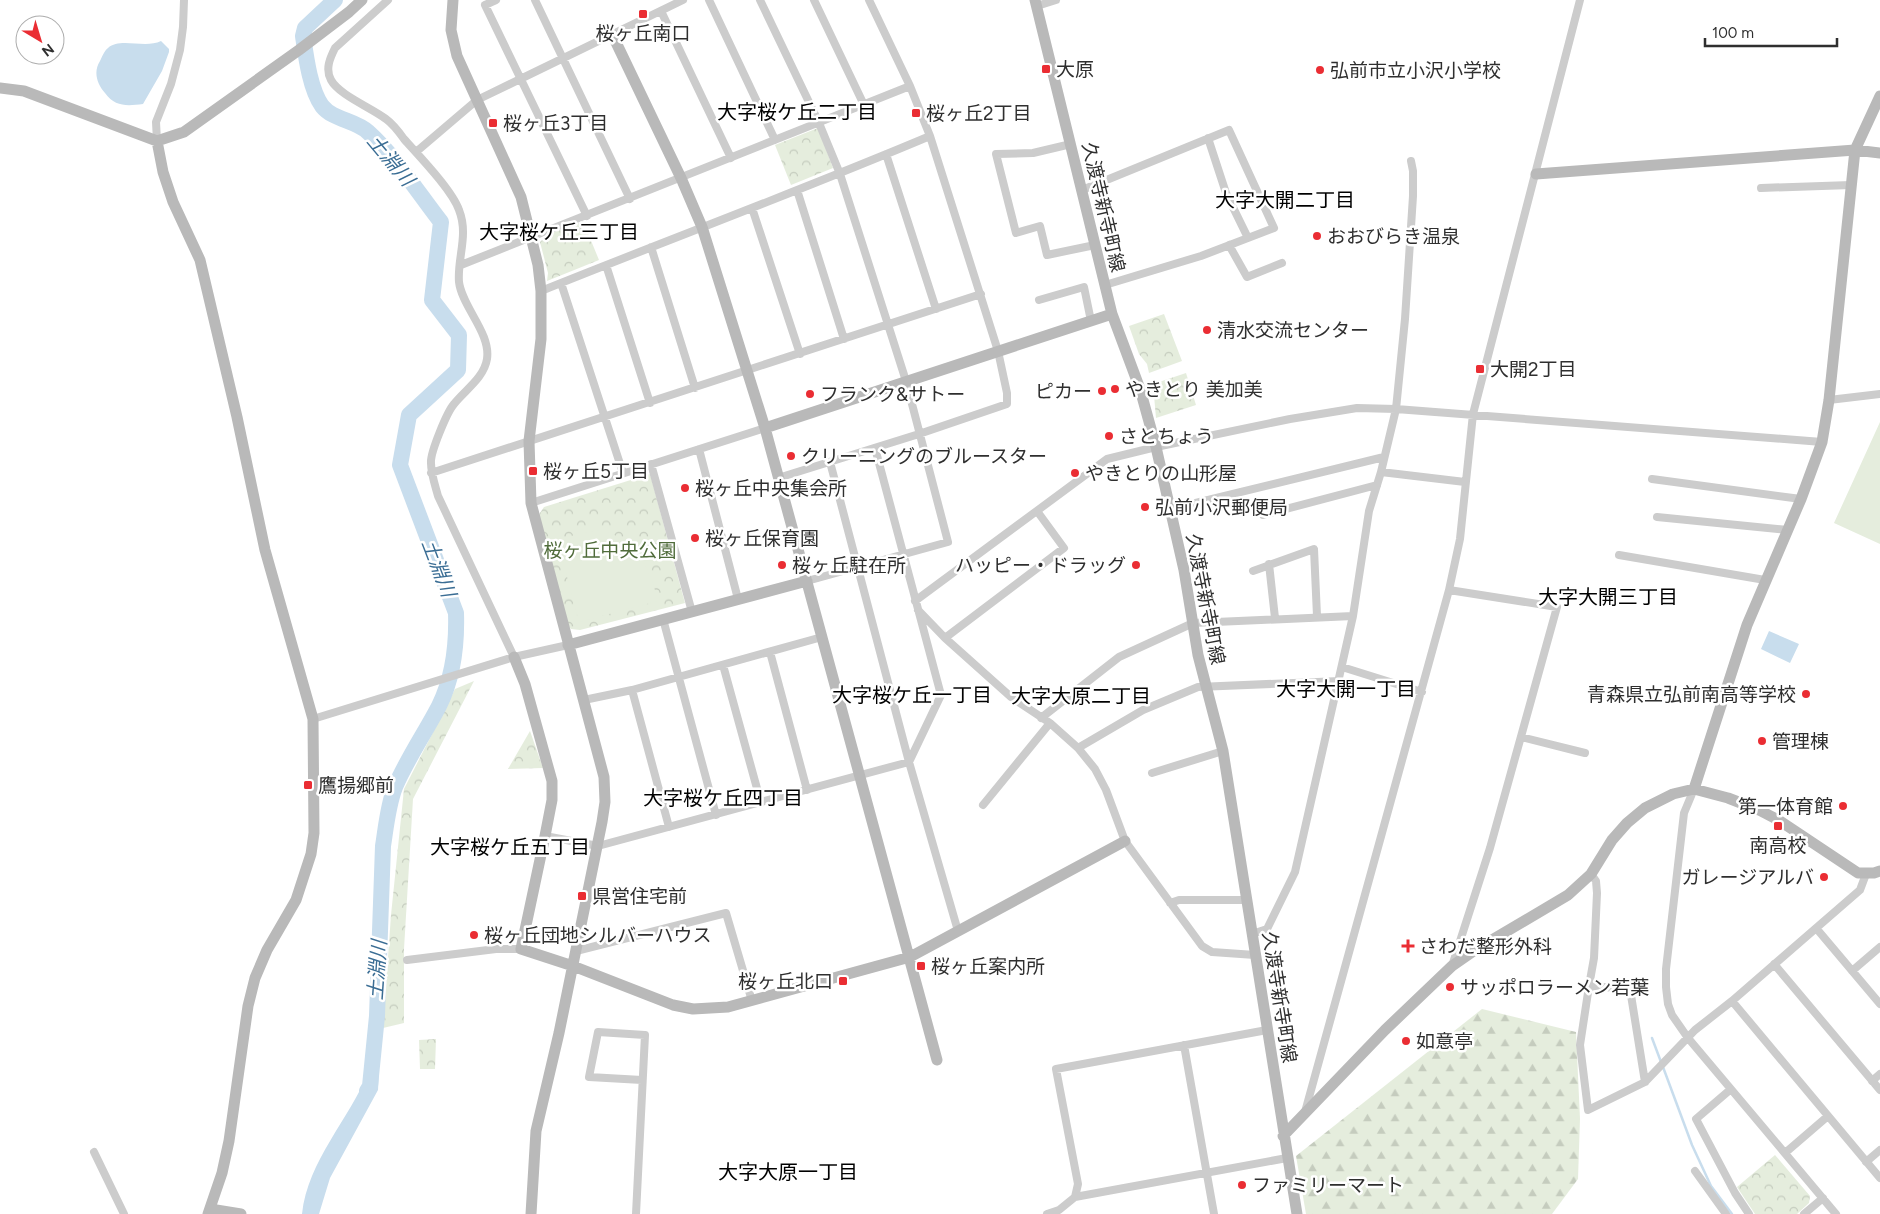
<svg xmlns="http://www.w3.org/2000/svg" width="1880" height="1214" font-family="Figtree,'Noto Sans JP',sans-serif">
	<style>
		.forest { fill: url(#forest-firs) }
		.park { fill: url(#park-crowns) }
		.pitch { fill: #e5eddd }
		.water { fill: #c8dded }
		.lines { fill: none; stroke-linecap: round; stroke-linejoin: round }
		.stream { stroke: #c8dded; stroke-width: 2.5 }
		.river { stroke: #c8dded; stroke-width: 16 }
		.street { stroke: #ccc; stroke-width: 8 }
		.secondary { stroke: #b9b9b9; stroke-width: 11 }
		.poi-dot { fill: #ea2d33; stroke: #fff; stroke-width: 2 }
		.labels { text-anchor: middle; stroke-width: 5; stroke-linejoin: round; paint-order: stroke }
		.poi-label { font-size: 19px; fill: #2f2f2f; stroke: #fff; text-anchor: start }
		.street-label { font-size: 19px; fill: #2f2f2f; stroke: #fff }
		.park-label { font-size: 19px; fill: #506c3b; stroke: #fff }
		.neighbourhood-label { font-size: 20px; fill: #000; stroke: #fff }
		.water-label { font-size: 20px; font-style: italic; fill: #3a6d94; stroke: #fff }
	</style>
	<defs>
		<pattern id="forest-firs" width="22" height="20" patternUnits="userSpaceOnUse" patternTransform="scale(1.25)"><rect width="22" height="20" fill="#e5eddd"/><path d="M5 1l3.5 6h-7zM16 11l3.5 6h-7z" fill="#c5ccbe"/></pattern>
		<pattern id="park-crowns" width="20" height="18" patternUnits="userSpaceOnUse" patternTransform="scale(1.25)"><rect width="20" height="18" fill="#e5eddd"/><path d="M2 6a3 3 0 1 1 6 0M12 15a3 3 0 1 1 6 0" fill="none" stroke="#c5ccbe"/></pattern>
	</defs>
	<rect width="100%" height="100%" fill="#fff"/>
	<!-- forest -->
	<path class="forest" d="M1482,1009L1576,1032L1580,1119L1578,1179L1552,1214H1306L1296,1156Z"/>
	<!-- park -->
	<path class="park" d="M818,128L833,168L791,185L775,145Z
		M583,221L599,260L547,281L548,273L540,242L547,235Z
		M1164,314L1182,361L1149,373L1147,364L1139,354L1129,326Z
		M1186,373L1196,405L1156,418L1153,384Z
		M650,474L685,603L580,630L571,629L568,625L538,516L544,507Z
		M474,681L413,799L404,949V1023L383,1028L391,915L404,789L455,689Z
		M530,731L543,768L508,769Z
		M436,1039L435,1069H420L419,1040Z
		M1775,1155L1810,1196L1809,1203L1797,1214H1755L1737,1187Z"/>
	<!-- pitch -->
	<path class="pitch" d="M1880,422V544L1834,523Z
		M598,530C635,536 650,568 658,601L579,622L557,539Z"/>
	<!-- water -->
	<path class="water" d="M161,41L169,49V52L162,71L143,104C127,106 115,107 105,93C97,84 93,72 100,61C102,57 104,51 108,48C120,37 145,49 161,41Z
		M1769,631L1799,644L1790,663L1761,649Z
		M369,1071L379,1072L378,1090L330,1178L319,1214H302C308,1160 349,1120 369,1071Z"/>
	<g class="lines">
		<!-- stream -->
		<path class="stream" d="M1652,1038L1661,1062
			M1663,1067L1692,1145L1711,1186L1732,1214"/>
		<!-- river -->
		<path class="river" d="M335,0L305,28L303,36C306,57 310,89 322,106C333,120 355,120 368,132C395,156 419,194 441,222L432,300L459,335L458,370L409,415L400,465L456,613C457,645 453,678 439,706C425,733 407,759 395,787C388,805 386,827 383,846L377,1016L370,1086L367,1091"/>
		<!-- street -->
		<path class="street" d="M388,0L335,48C330,58 325,69 331,80C339,95 372,108 386,119C393,124 399,132 404,139C419,156 452,190 459,210C469,235 457,258 459,282C462,307 491,333 487,359C484,378 465,390 454,404C447,412 430,453 431,463C431,474 435,485 438,496L514,657
			M496,0L485,5L587,216
			M535,0L630,199
			M709,0L775,140
			M760,0L819,123L840,174L906,381L948,542L807,581
			M814,0L864,105
			M1037,6L1056,0
			M661,11L731,158
			M1208,138L1226,193L1248,238
			M157,141L156,122L171,84L180,50L183,27L184,0
			M1071,144L1033,153L996,154L1016,233L1040,226L1047,255L1095,245
			M416,152L477,100L683,0
			M886,154L936,309
			M1761,188L1851,185
			M797,190L844,339
			M1082,190L1229,130L1274,228L1201,256L1105,285
			M752,208L800,354
			M1229,245L1247,277L1282,263
			M651,247L695,388
			M461,265L910,86
			M606,265L650,403
			M561,283L623,473
			M541,291C670,239 802,190 930,136
			M1039,300L1084,287L1091,321
			M1829,400L1880,394
			M699,449L738,599
			M830,462L909,762L958,931
			M651,464L692,612
			M1381,472L1465,482
			M431,473L981,294
			M778,478L919,434L1007,404V393L998,351L930,136L910,86L869,0
			M1652,479L1801,499
			M531,503L765,428
			M1171,509L1384,457
			M1263,515L1377,485
			M1657,517L1788,530
			M1619,555L1765,580
			M1269,564L1275,618
			M1253,571L1314,549L1317,616
			M1449,590L1557,607L1490,848L1452,966
			M915,601L1107,459L1156,447L1290,419L1357,408L1396,409L1822,442
			M918,610L945,638L1011,697L1050,723L1078,748L1095,769L1106,790L1125,841L1202,946L1212,952L1255,955
			M663,619L716,815
			M945,638L1064,548L1037,511
			M770,652L807,790
			M723,665L761,803
			M1342,667L1422,692
			M632,690L822,637
			M584,700L632,690L669,827
			M1041,718L1119,657L1193,623L1353,616
			M313,719L514,657L568,645
			M1521,737L1585,753
			M1078,748L1143,710L1198,687L1340,681
			M1152,773L1223,751
			M1694,789L1684,813L1666,969V987L1668,1004L1672,1015L1688,1038L1836,1214
			M983,805L1050,723
			M545,836L598,846L909,762L941,695L875,448
			M1170,903L1179,900H1247
			M1816,928L1880,1004
			M1252,934L1267,929L1295,872L1353,616L1369,511L1381,472L1396,409L1405,319L1413,196V171L1411,161
			M576,951L726,913L752,1001
			M407,960L496,949H521
			M1774,964L1880,1090
			M1852,971L1880,947
			M1589,986L1594,958L1597,893L1596,881L1591,874
			M1732,1001L1880,1178
			M1184,1045L1214,1214
			M1872,1081L1880,1074
			M1645,1082L1630,989L1589,986L1580,1045L1588,1110L1645,1082L1695,1030L1732,1001L1860,890L1866,874
			M1731,1089L1696,1119L1735,1193L1749,1214
			M1305,1112L1449,590L1460,539L1473,414L1580,0
			M94,1152L124,1214
			M1785,1153L1828,1116
			M1866,1162L1880,1150
			M1695,1171L1726,1214
			M1075,1197L1078,1184L1056,1069L1267,1030
			M636,1214L645,1035L598,1032L589,1077L642,1080
			M1047,1214L1059,1210L1075,1197L1287,1158
			M1804,1214L1823,1198"/>
		<!-- secondary -->
		<path class="secondary" d="M453,0L451,30L457,56L521,197L538,265L541,291V339L529,441L531,503L604,777L605,802L602,822L559,1033L536,1131L531,1214
			M1035,0L1112,314L1140,389L1156,447L1184,570L1198,655L1223,751L1297,1214
			M612,34L681,178L702,227L765,428L937,1060
			M0,88L24,91L157,141L184,132L299,50L349,12L362,0
			M157,141L163,172L173,202L200,260L237,417L265,550L313,719L314,833L311,854L296,900L267,950L255,978L248,1006L229,1141L222,1173L208,1214
			M1536,174L1855,150L1880,153
			M765,428L1112,314
			M568,645L807,581
			M514,657L525,684L552,781V800L545,836L521,949L573,966L673,1005L693,1009L728,1007L910,957L1125,841
			M1694,789L1747,625L1801,499L1822,442L1829,400L1855,150L1880,96
			M1283,1136L1385,1030L1452,966L1475,950L1568,895L1591,874L1612,840L1627,823L1645,808L1673,794L1694,789L1728,798L1759,810L1780,821L1858,873H1874L1880,871
			M210,1209L241,1214"/>
	</g>
	<!-- markers -->
	<g class="poi-dot">
		<rect x="638" y="9" width="10" height="10" rx="2.5"/>
		<rect x="1041" y="64" width="10" height="10" rx="2.5"/>
		<circle cx="1320" cy="70" r="5"/>
		<rect x="911" y="108" width="10" height="10" rx="2.5"/>
		<rect x="488" y="118" width="10" height="10" rx="2.5"/>
		<circle cx="1317" cy="236" r="5"/>
		<circle cx="1207" cy="330" r="5"/>
		<rect x="1475" y="364" width="10" height="10" rx="2.5"/>
		<circle cx="1115" cy="389" r="5"/>
		<circle cx="1102" cy="391" r="5"/>
		<circle cx="810" cy="394" r="5"/>
		<circle cx="1109" cy="436" r="5"/>
		<circle cx="791" cy="456" r="5"/>
		<rect x="528" y="466" width="10" height="10" rx="2.5"/>
		<circle cx="1075" cy="473" r="5"/>
		<circle cx="685" cy="488" r="5"/>
		<circle cx="1145" cy="507" r="5"/>
		<circle cx="695" cy="538" r="5"/>
		<circle cx="782" cy="565" r="5"/>
		<circle cx="1136" cy="565" r="5"/>
		<circle cx="1806" cy="694" r="5"/>
		<circle cx="1762" cy="741" r="5"/>
		<rect x="303" y="780" width="10" height="10" rx="2.5"/>
		<circle cx="1843" cy="806" r="5"/>
		<rect x="1773" y="821" width="10" height="10" rx="2.5"/>
		<circle cx="1824" cy="877" r="5"/>
		<rect x="577" y="891" width="10" height="10" rx="2.5"/>
		<circle cx="474" cy="935" r="5"/>
		<path d="M1405.5 938.5h5v5h5v5h-5v5h-5v-5h-5v-5h5z"/>
		<rect x="916" y="961" width="10" height="10" rx="2.5"/>
		<rect x="838" y="976" width="10" height="10" rx="2.5"/>
		<circle cx="1450" cy="987" r="5"/>
		<circle cx="1406" cy="1041" r="5"/>
		<circle cx="1242" cy="1185" r="5"/>
	</g>
	<g class="labels">
		<!-- poi labels -->
		<g class="poi-label">
			<text x="643" y="40" text-anchor="middle">桜ヶ丘南口</text>
			<text x="1056" y="76">大原</text>
			<text x="1330" y="77">弘前市立小沢小学校</text>
			<text x="926" y="120">桜ヶ丘2丁目</text>
			<text x="503" y="130">桜ヶ丘3丁目</text>
			<text x="1327" y="243">おおびらき温泉</text>
			<text x="1217" y="337">清水交流センター</text>
			<text x="1490" y="376">大開2丁目</text>
			<text x="1125" y="396">やきとり 美加美</text>
			<text x="1092" y="398" text-anchor="end">ピカー</text>
			<text x="820" y="401">フランク&amp;サトー</text>
			<text x="1119" y="443">さとちょう</text>
			<text x="801" y="463">クリーニングのブルースター</text>
			<text x="543" y="478">桜ヶ丘5丁目</text>
			<text x="1085" y="480">やきとりの山形屋</text>
			<text x="695" y="495">桜ヶ丘中央集会所</text>
			<text x="1155" y="514">弘前小沢郵便局</text>
			<text x="705" y="545">桜ヶ丘保育園</text>
			<text x="792" y="572">桜ヶ丘駐在所</text>
			<text x="1126" y="572" text-anchor="end">ハッピー・ドラッグ</text>
			<text x="1796" y="701" text-anchor="end">青森県立弘前南高等学校</text>
			<text x="1772" y="748">管理棟</text>
			<text x="318" y="792">鷹揚郷前</text>
			<text x="1833" y="813" text-anchor="end">第一体育館</text>
			<text x="1778" y="852" text-anchor="middle">南高校</text>
			<text x="1814" y="884" text-anchor="end">ガレージアルバ</text>
			<text x="592" y="903">県営住宅前</text>
			<text x="484" y="942">桜ヶ丘団地シルバーハウス</text>
			<text x="1419" y="953">さわだ整形外科</text>
			<text x="931" y="973">桜ヶ丘案内所</text>
			<text x="833" y="988" text-anchor="end">桜ヶ丘北口</text>
			<text x="1460" y="994">サッポロラーメン若葉</text>
			<text x="1416" y="1048">如意亭</text>
			<text x="1252" y="1192">ファミリーマート</text>
		</g>
		<!-- street labels -->
		<g class="street-label">
			<text transform="translate(1104 207) rotate(77)" y="7">久渡寺新寺町線</text>
			<text transform="translate(1206 599) rotate(79)" y="7">久渡寺新寺町線</text>
			<text transform="translate(1280 997) rotate(81)" y="7">久渡寺新寺町線</text>
		</g>
		<!-- park labels -->
		<g class="park-label">
			<text x="610" y="557">桜ヶ丘中央公園</text>
		</g>
		<!-- neighbourhood labels -->
		<g class="neighbourhood-label">
			<text x="797" y="119">大字桜ケ丘二丁目</text>
			<text x="1285" y="207">大字大開二丁目</text>
			<text x="559" y="239">大字桜ケ丘三丁目</text>
			<text x="1608" y="604">大字大開三丁目</text>
			<text x="1346" y="696">大字大開一丁目</text>
			<text x="912" y="702">大字桜ケ丘一丁目</text>
			<text x="1081" y="703">大字大原二丁目</text>
			<text x="723" y="805">大字桜ケ丘四丁目</text>
			<text x="510" y="854">大字桜ケ丘五丁目</text>
			<text x="788" y="1179">大字大原一丁目</text>
		</g>
		<!-- water labels -->
		<g class="water-label">
			<text transform="translate(391 160) rotate(50)" y="7">土淵川</text>
			<text transform="translate(439 568) rotate(69)" y="7">土淵川</text>
			<text transform="translate(377 970) rotate(-86)" y="7">土淵川</text>
		</g>
	</g>
	<!-- north arrow -->
	<g transform="translate(40 40) rotate(142)"><circle r="24" fill="#ffffff" stroke="#acacac"/>
	<path d="M0-4L9 19L0 12L-9 19Z" fill="#ea2d33"/>
	<text y="-8" font-size="14" font-weight="bold" text-anchor="middle" fill="#2f2f2f">N</text>
	</g>
	<!-- scale -->
	<path d="M1705 38v8h132v-8" fill="none" stroke="#2f2f2f" stroke-width="2.5"/>
	<text x="1712" y="38" font-size="15" fill="#2f2f2f" stroke="#ffffff" stroke-width="4" paint-order="stroke">100 m</text>
</svg>
